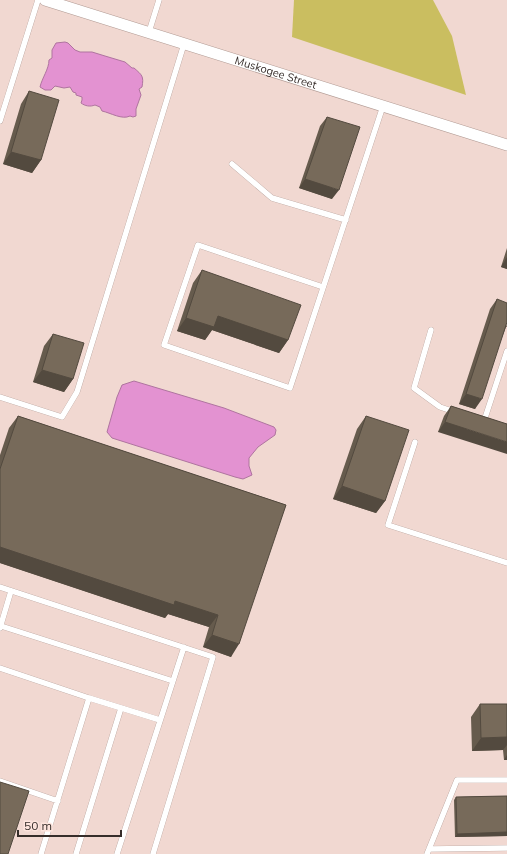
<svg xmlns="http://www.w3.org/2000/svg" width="507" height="854" font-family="Mulish,sans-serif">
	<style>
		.green { fill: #cabe60 }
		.water { fill: #e392d1; stroke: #af749f }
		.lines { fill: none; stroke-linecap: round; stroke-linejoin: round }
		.service-casing { stroke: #b09992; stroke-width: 6 }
		.minor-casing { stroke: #b09992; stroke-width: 12 }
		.service { stroke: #fff; stroke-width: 5.5 }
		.minor { stroke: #fff; stroke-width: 11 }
		.wall { fill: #665b4d }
		.shaded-wall { fill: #534a3f }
		.building { fill: #776a5a; stroke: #534a3f }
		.labels { text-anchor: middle; stroke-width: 4; stroke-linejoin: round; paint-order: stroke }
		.street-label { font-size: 11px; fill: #362d2a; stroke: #fee5de }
	</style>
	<rect width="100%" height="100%" fill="#f1d8d1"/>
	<!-- green -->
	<path class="green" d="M294,0H433L452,36L466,95L292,37Z"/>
	<!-- water -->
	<path class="water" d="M65,42L68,43L75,50L80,52H92L105,56L125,62L132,68H134C142,75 144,76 142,87L139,89L141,95L136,109V116L133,117L130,116C122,120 111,113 102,111L100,107L95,105C90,107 85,106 81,103L82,100V97L76,95V93L73,92L70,87L64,88L55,86L51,90H45L40,87C42,78 49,69 49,60L52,58V50L56,43Z
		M134,381L224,408L274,427L276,430L275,435L258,447L249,458V466L252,475L243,479L235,477L112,438L107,432L117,397L122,385Z"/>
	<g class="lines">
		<defs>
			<path id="service" d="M149,32L159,0
				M0,121L38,0
				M232,164L272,198L346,220
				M323,287L198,245L164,345L290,388L383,106
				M431,330L414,388L440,407L455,412
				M0,397L62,417L77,392L184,44
				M484,421L507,351
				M415,442L388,525L507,563
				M0,587L213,657L153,854
				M1,626L173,681L184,647
				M0,628L11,591
				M0,668L89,698L160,720
				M0,781L58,801
				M429,849L507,848
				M41,854L89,698
				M76,854L121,708
				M117,854L173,681
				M427,854L457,780H507"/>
			<g id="minor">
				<path id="s1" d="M45,0L507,145"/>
			</g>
		</defs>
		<!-- service casing -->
		<use href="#service" class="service-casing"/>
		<!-- minor casing -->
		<use href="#minor" class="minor-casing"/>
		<!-- service -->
		<use href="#service" class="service"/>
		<!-- minor -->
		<use href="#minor" class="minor"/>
	</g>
	<!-- wall -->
	<path class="wall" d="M29,91L41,160L32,173L3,164L21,104Z
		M327,117L332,199L299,188L320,126Z
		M507,248V269L501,267Z
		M202,270L288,340L279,353L212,330L205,340L177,331L193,283Z
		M497,299L507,327H506L475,409L459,404L490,309Z
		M53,334L73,379L64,392L33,382L44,346Z
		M451,406L507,424L438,432L444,416Z
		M18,416L286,505L231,657L203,647L209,627L168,614L165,618L0,563V455L9,428Z
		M366,416L385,501L376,513L333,499L357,429Z
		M480,704H507V760H504L503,750L472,751L471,717Z
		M507,796V836L455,837L454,800L456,797Z"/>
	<!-- shaded-wall -->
	<path class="shaded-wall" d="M11,152L41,160L32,173L3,164Z
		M305,179L339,190L332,199L299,188Z
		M507,257V269L501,267Z
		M218,316L288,340L279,353L212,330L205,340L177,331L186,318Z
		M42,370L73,379L64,392L33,382Z
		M466,394L482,399L475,409L459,404Z
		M445,422L507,442V454L438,432Z
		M342,486L385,501L376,513L333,499Z
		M0,547L175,601L218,615L209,627L168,614L165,618L0,563Z
		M212,635L239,644L231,657L203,647Z
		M507,737V745L503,750L472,751L481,738Z
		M507,755V760H504Z
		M507,832V836L455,837L457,834Z"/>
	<!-- building -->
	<path class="building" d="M29,91L59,100L41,160L11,152Z
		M327,117L360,127L339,190L305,179Z
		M202,270L301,305L288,340L218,316L214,327L186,318Z
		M497,299L507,303V322L482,399L466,394Z
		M53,334L84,343L73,379L42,370Z
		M451,406L507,424V442L445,422Z
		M18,416L286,505L239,644L212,635L218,615L175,601L174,605L0,547V469Z
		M366,416L409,430L385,501L342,486Z
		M480,704H507V737L481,738Z
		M0,782L29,791L8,854H0Z
		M507,796V832L457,834L456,797Z"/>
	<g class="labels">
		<!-- street labels -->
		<g class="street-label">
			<text dy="4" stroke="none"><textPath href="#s1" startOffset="242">Muskogee Street</textPath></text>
		</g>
	</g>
	<!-- scale -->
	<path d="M18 830v6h103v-6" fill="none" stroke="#362d2a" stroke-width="2"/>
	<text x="24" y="830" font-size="12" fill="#362d2a" stroke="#fee5de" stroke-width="3" paint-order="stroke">50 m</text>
</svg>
